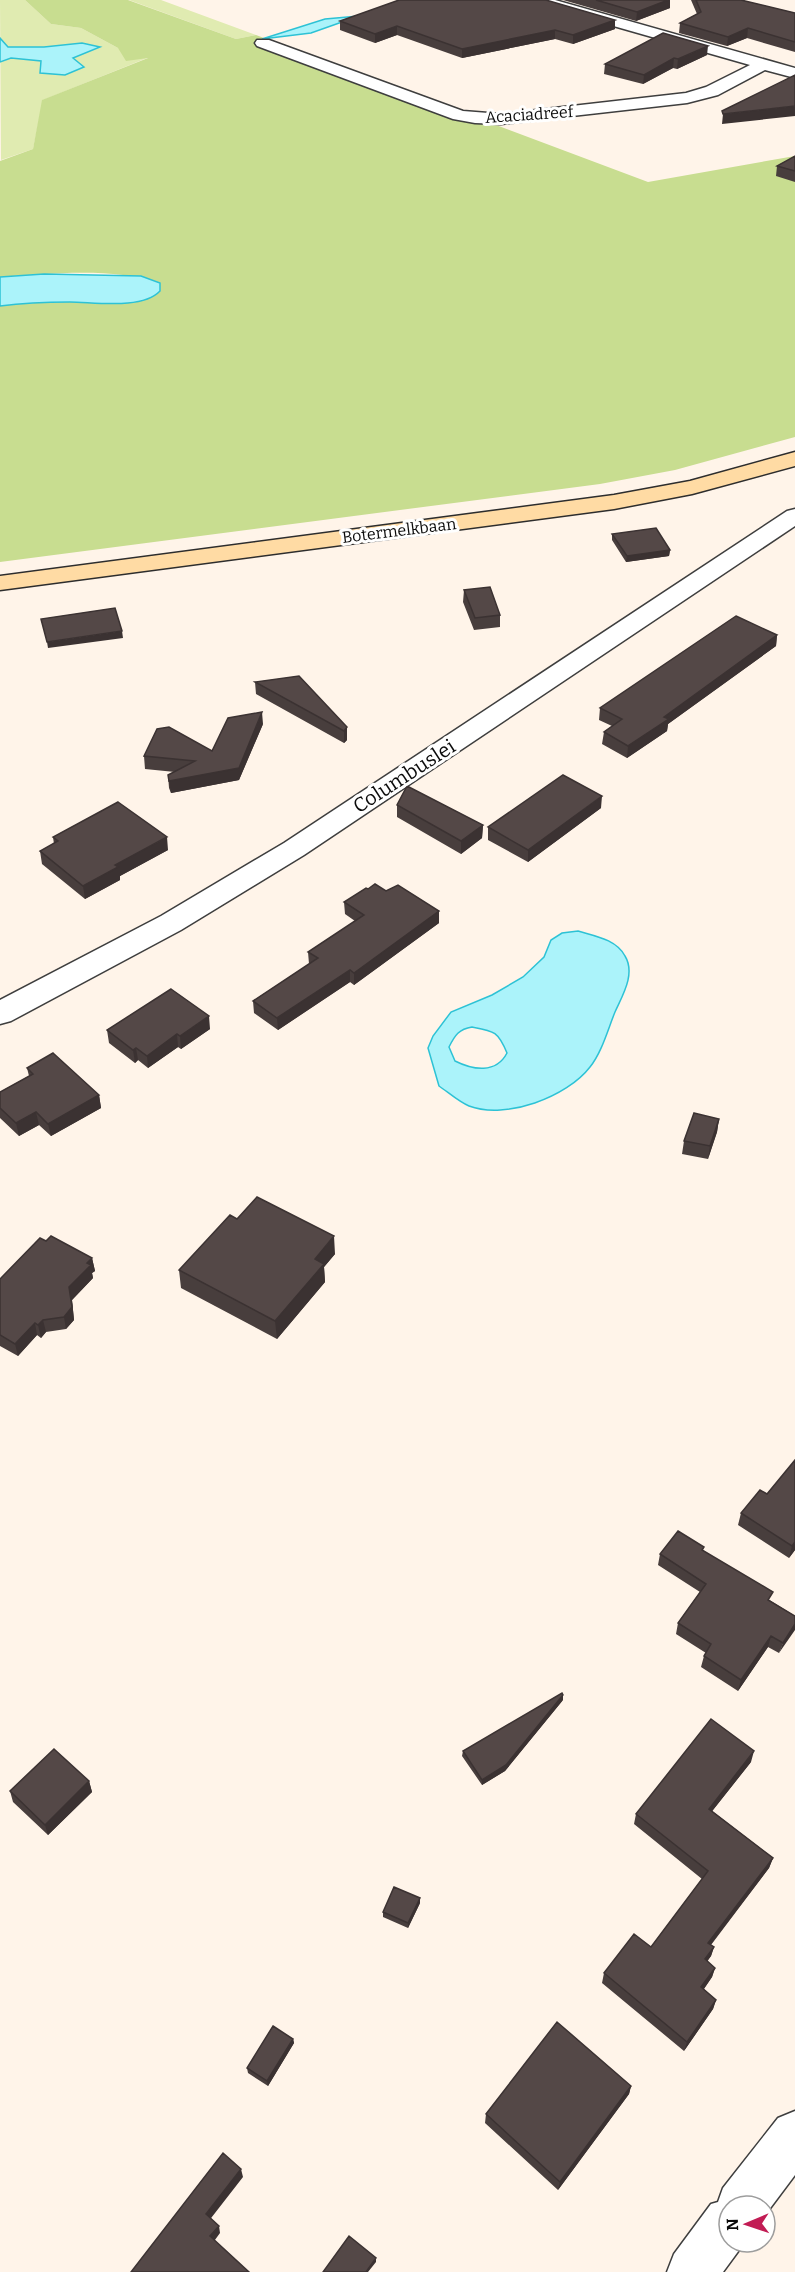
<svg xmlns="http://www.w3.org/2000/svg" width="795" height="2272" font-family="Bitter,serif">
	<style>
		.green { fill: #e0ebb1 }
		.forest { fill: #c8dd90 }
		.water { fill: #abf3fa; stroke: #2dc2d5; stroke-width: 1.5; fill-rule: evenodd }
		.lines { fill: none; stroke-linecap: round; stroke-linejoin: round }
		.street-casing { stroke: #3e3e3e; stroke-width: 3 }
		.secondary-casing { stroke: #2d2d2d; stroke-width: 3 }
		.street { fill: #fff; fill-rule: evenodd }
		.secondary { fill: #ffdba4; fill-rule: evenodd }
		.wall { fill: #483e3d }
		.shaded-wall { fill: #3b3232 }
		.building { fill: #544847; stroke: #3b3232; stroke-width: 1.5 }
		.labels { text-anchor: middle; stroke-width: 6; stroke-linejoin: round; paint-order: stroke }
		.far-street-label { font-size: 16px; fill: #0b0b0b; stroke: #fff }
		.street-label { font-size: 20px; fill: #0b0b0b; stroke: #fff }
	</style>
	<rect width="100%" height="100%" fill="#fff4e9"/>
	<!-- green -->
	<path class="green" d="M0,0H25L51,24L81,28L118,48L152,56L43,100L33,149L1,160Z
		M129,0H161L256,35L236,39Z"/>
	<!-- forest -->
	<path class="forest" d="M25,0H128L236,39L256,35L648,182L795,156V437L675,470L600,484L0,562V306C23,303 47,302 70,302C100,302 134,309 160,291V283C113,267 49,274 0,277V161L33,149L42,100L148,58L126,61L118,48L81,28L51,24Z"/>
	<!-- water -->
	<path class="water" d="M359,16L311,33L262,39L325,19Z
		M0,38L8,47H44L82,43L100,47L73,58L84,67L65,75L40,73L41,61L11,58L0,62Z
		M44,274L141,276L160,283V291C142,310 94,302 70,302C47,302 23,303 0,306V277Z
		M578,931C594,936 616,939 625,956C636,974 622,996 615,1012C608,1029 602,1052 590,1067C567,1097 506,1120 469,1106C459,1102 448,1092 439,1086L428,1048L433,1036L451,1012L492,995L523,977L544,957L551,940L562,933ZM472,1027C494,1031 498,1031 507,1053C496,1074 473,1070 455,1061L449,1047C455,1035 459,1029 472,1027Z"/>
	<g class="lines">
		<defs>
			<path id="street" d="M530,0H555L795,68V78L765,70L718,95L687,103L501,124L475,123L453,119L257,46L255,43L257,40H269L463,111L501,114L686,93L706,87L750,65L533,3Z
				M795,509V526L304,855L181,930L11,1021L0,1024V1000L161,916L284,843L787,511Z
				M795,2111V2175L765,2215V2206H729V2242H745L723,2272H667L674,2254L711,2204L718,2202L723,2188L778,2118Z"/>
			<path id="secondary" d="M795,452V466L692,494L614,509L0,590V576L614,495L690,481Z"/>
		</defs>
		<!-- street casing -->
		<use href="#street" class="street-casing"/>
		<!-- secondary casing -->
		<use href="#secondary" class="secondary-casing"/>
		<!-- street -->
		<use href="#street" class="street"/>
		<!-- secondary -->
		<use href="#secondary" class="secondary"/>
	</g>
	<!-- wall -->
	<path class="wall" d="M563,0H670V8L636,21Z
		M691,0H741L795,13V52L747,38L727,46L679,33L680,23L697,14Z
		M615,20V29L573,44L555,39L462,58L397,35L375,43L340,30V21Z
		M707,55L677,69L673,68L643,84L604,74L605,64Z
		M795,156V182L776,176L777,166Z
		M612,534L670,550L669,556L626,562L612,540Z
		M464,590L500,615V627L474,630L463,602Z
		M777,635L776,646L668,724L667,731L627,758L602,744L604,732L612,726L599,720L600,708Z
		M255,682L347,727V740L344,743L256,694Z
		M263,724L239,780L171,793L169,788L168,775L175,772L145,769L144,756L212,751Z
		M397,805L483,825L482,838L461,854L397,817Z
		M601,808L528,862L488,840V827Z
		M53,837L168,850L120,876V880L85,899L42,864L40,851L54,844Z
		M368,889L386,891L439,911V923L354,985L350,982L278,1030L254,1013L253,1001L309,964L308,952L355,921L345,914L344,902Z
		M210,1029L181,1049L178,1047L148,1068L138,1060L135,1063L109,1043L107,1030Z
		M27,1068L99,1095L101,1108L51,1136L39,1125L19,1136L0,1118V1092L29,1076Z
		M719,1119L717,1132L708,1159L682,1154L684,1141Z
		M237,1219L335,1254L324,1267L325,1282L277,1339L181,1288L179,1270Z
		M92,1258L95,1271L92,1273L93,1278L72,1300L74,1320L66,1329L46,1332L41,1338L37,1335L18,1356L0,1346V1279Z
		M767,1494L795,1550L789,1558L738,1525L741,1513Z
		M704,1547L703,1550L771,1601L795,1616L779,1653L768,1647L738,1691L701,1667L704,1656L706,1653L676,1634L678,1623L700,1592L658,1565L660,1554Z
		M563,1700L505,1771L482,1785L462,1756L463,1751Z
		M751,1762L712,1811L773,1858L769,1868L711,1945L714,1947L711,1956L707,1961L715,1968L712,1977L704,1989L716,2000L713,2009L684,2051L602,1983L604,1973L651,1947L702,1879L634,1824L636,1814Z
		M89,1781L92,1792L48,1835L13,1802L10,1791Z
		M420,1903L408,1928L383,1917V1912Z
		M293,2039L294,2043L268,2086L248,2073L247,2068Z
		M631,2086L629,2094L558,2190L485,2123L486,2114Z"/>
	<!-- shaded-wall -->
	<path class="shaded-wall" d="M668,0H670V8L636,21L637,12Z
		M615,20V29L573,44V35Z
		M397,26V35L375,43V34Z
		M748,28L747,38L727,46L728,37Z
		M555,30V39L462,58V49Z
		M708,46L707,55L677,69L678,59Z
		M674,58L673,68L643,84L644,75Z
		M795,106V116L722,124L723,114Z
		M670,550L669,556L626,562L627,556Z
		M122,631L123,638L48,648L47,642Z
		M777,635L776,646L668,724L667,731L627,758L628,746L664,717Z
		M262,712L263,724L239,780L171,793L169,781L239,768Z
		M347,727V740L344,743V731Z
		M602,796L601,808L528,862V850Z
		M483,825L482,838L461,854V841Z
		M167,837L168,850L120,876V880L85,899L83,886L115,865Z
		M439,911V923L354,985V973Z
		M350,970V982L278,1030L277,1018Z
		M209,1016L210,1029L181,1049L180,1036Z
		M177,1034L178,1047L148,1068L147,1056Z
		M136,1048L138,1060L135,1063L133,1050Z
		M99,1095L101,1108L51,1136L48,1124Z
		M36,1112L39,1125L19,1136L16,1123Z
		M719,1119L717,1132L708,1159L710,1146Z
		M334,1236L335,1254L324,1267L325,1282L277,1339L275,1321L315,1259Z
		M92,1258L95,1271L92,1273L93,1278L72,1300L74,1320L66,1329L64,1317L69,1287L87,1263Z
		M43,1320L46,1332L41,1338L38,1325Z
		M35,1323L37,1335L18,1356L15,1344Z
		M795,1542V1550L789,1558L792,1546Z
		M795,1624V1630L779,1653L783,1643Z
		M771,1636L768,1647L738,1691L741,1680Z
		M563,1695V1700L505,1771L482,1785V1780Z
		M754,1751L751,1762L706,1819L709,1809Z
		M89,1781L92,1792L48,1835L45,1825Z
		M773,1858L769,1868L705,1952L708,1943Z
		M420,1898V1903L408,1928V1923Z
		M714,1947L711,1956L702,1969L705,1959Z
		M715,1968L712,1977L698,1997L701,1987Z
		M716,2000L713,2009L684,2051L687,2042Z
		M293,2039L294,2043L268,2086L267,2081Z
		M631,2086L629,2094L558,2190L560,2182Z
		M241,2169L243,2177L208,2222L206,2214Z
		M219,2226L220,2233L212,2244L210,2236Z
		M376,2258V2262L368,2272H366Z"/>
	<!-- building -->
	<path class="building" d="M399,0H546L615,20L573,35L555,30L462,49L397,26L375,34L340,21Z
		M596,0H668L637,12Z
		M696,0H741L795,13V42L748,28L728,37L680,23L701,12Z
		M663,33L708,46L678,59L674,58L644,75L605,64Z
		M795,75V106L723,114L722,111Z
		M795,156V171L777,166Z
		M656,528L670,550L627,556L612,534Z
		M490,587L500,615L475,618L464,590Z
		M115,608L122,631L47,642L41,619Z
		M736,616L777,635L664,717L669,719L628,746L604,732L622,719L600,708Z
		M299,676L347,727L344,731L255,682Z
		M262,712L239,768L169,781L168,775L195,761L144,756L157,729L169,727L212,751L228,718Z
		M563,775L602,796L528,850L488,827Z
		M407,786L483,825L461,841L397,805Z
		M118,802L167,837L115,865L118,867L83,886L40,851L58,841L53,837Z
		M375,884L386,891L398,885L439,911L354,973L350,970L277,1018L253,1001L318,958L308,952L364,915L344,902L366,888L368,889Z
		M171,989L209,1016L180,1036L177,1034L147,1056L136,1048L133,1050L107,1030Z
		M53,1053L99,1095L48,1124L36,1112L16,1123L0,1108V1092L33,1074L27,1068Z
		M694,1113L719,1119L710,1146L684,1141Z
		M257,1197L334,1236L315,1259L324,1264L275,1321L179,1270L230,1215L237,1219Z
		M51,1236L92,1258L87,1263L91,1265L69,1287L72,1307L64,1317L43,1320L38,1325L35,1323L15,1344L0,1335V1279L40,1238L46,1241Z
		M795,1460V1542L792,1546L741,1513L760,1490L767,1494Z
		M678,1531L704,1547L702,1550L773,1592L768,1600L795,1616V1624L783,1643L771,1636L741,1680L704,1656L711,1644L678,1623L706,1584L660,1554Z
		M562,1693L563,1695L506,1765L482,1780L463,1751Z
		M711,1719L754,1751L709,1809L773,1858L708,1943L714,1947L705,1959L715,1968L701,1987L716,2000L687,2042L604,1973L634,1934L651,1947L708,1871L636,1814Z
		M54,1749L89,1781L45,1825L10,1791Z
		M394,1887L420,1898L408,1923L383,1912Z
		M557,2022L631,2086L560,2182L486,2114Z
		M273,2026L293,2039L267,2081L247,2068Z
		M223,2153L241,2169L206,2214L219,2226L210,2236L249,2272H131Z
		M349,2236L376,2258L366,2272H323Z"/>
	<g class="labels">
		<!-- far-street labels -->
		<g class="far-street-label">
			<text transform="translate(529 114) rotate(-4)" y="6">Acaciadreef</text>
			<text transform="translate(399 530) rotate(-7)" y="6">Botermelkbaan</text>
		</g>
		<!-- street labels -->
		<g class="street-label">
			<text transform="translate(404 776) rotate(-33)" y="7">Columbuslei</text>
		</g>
	</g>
	<!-- north arrow -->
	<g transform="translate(747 2224) rotate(268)"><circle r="28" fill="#ffffff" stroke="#9d9d9d" stroke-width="1.5"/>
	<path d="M0-4.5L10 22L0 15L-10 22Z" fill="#c21c54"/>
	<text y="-9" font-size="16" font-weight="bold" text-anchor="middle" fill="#0b0b0b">N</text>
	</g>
</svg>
